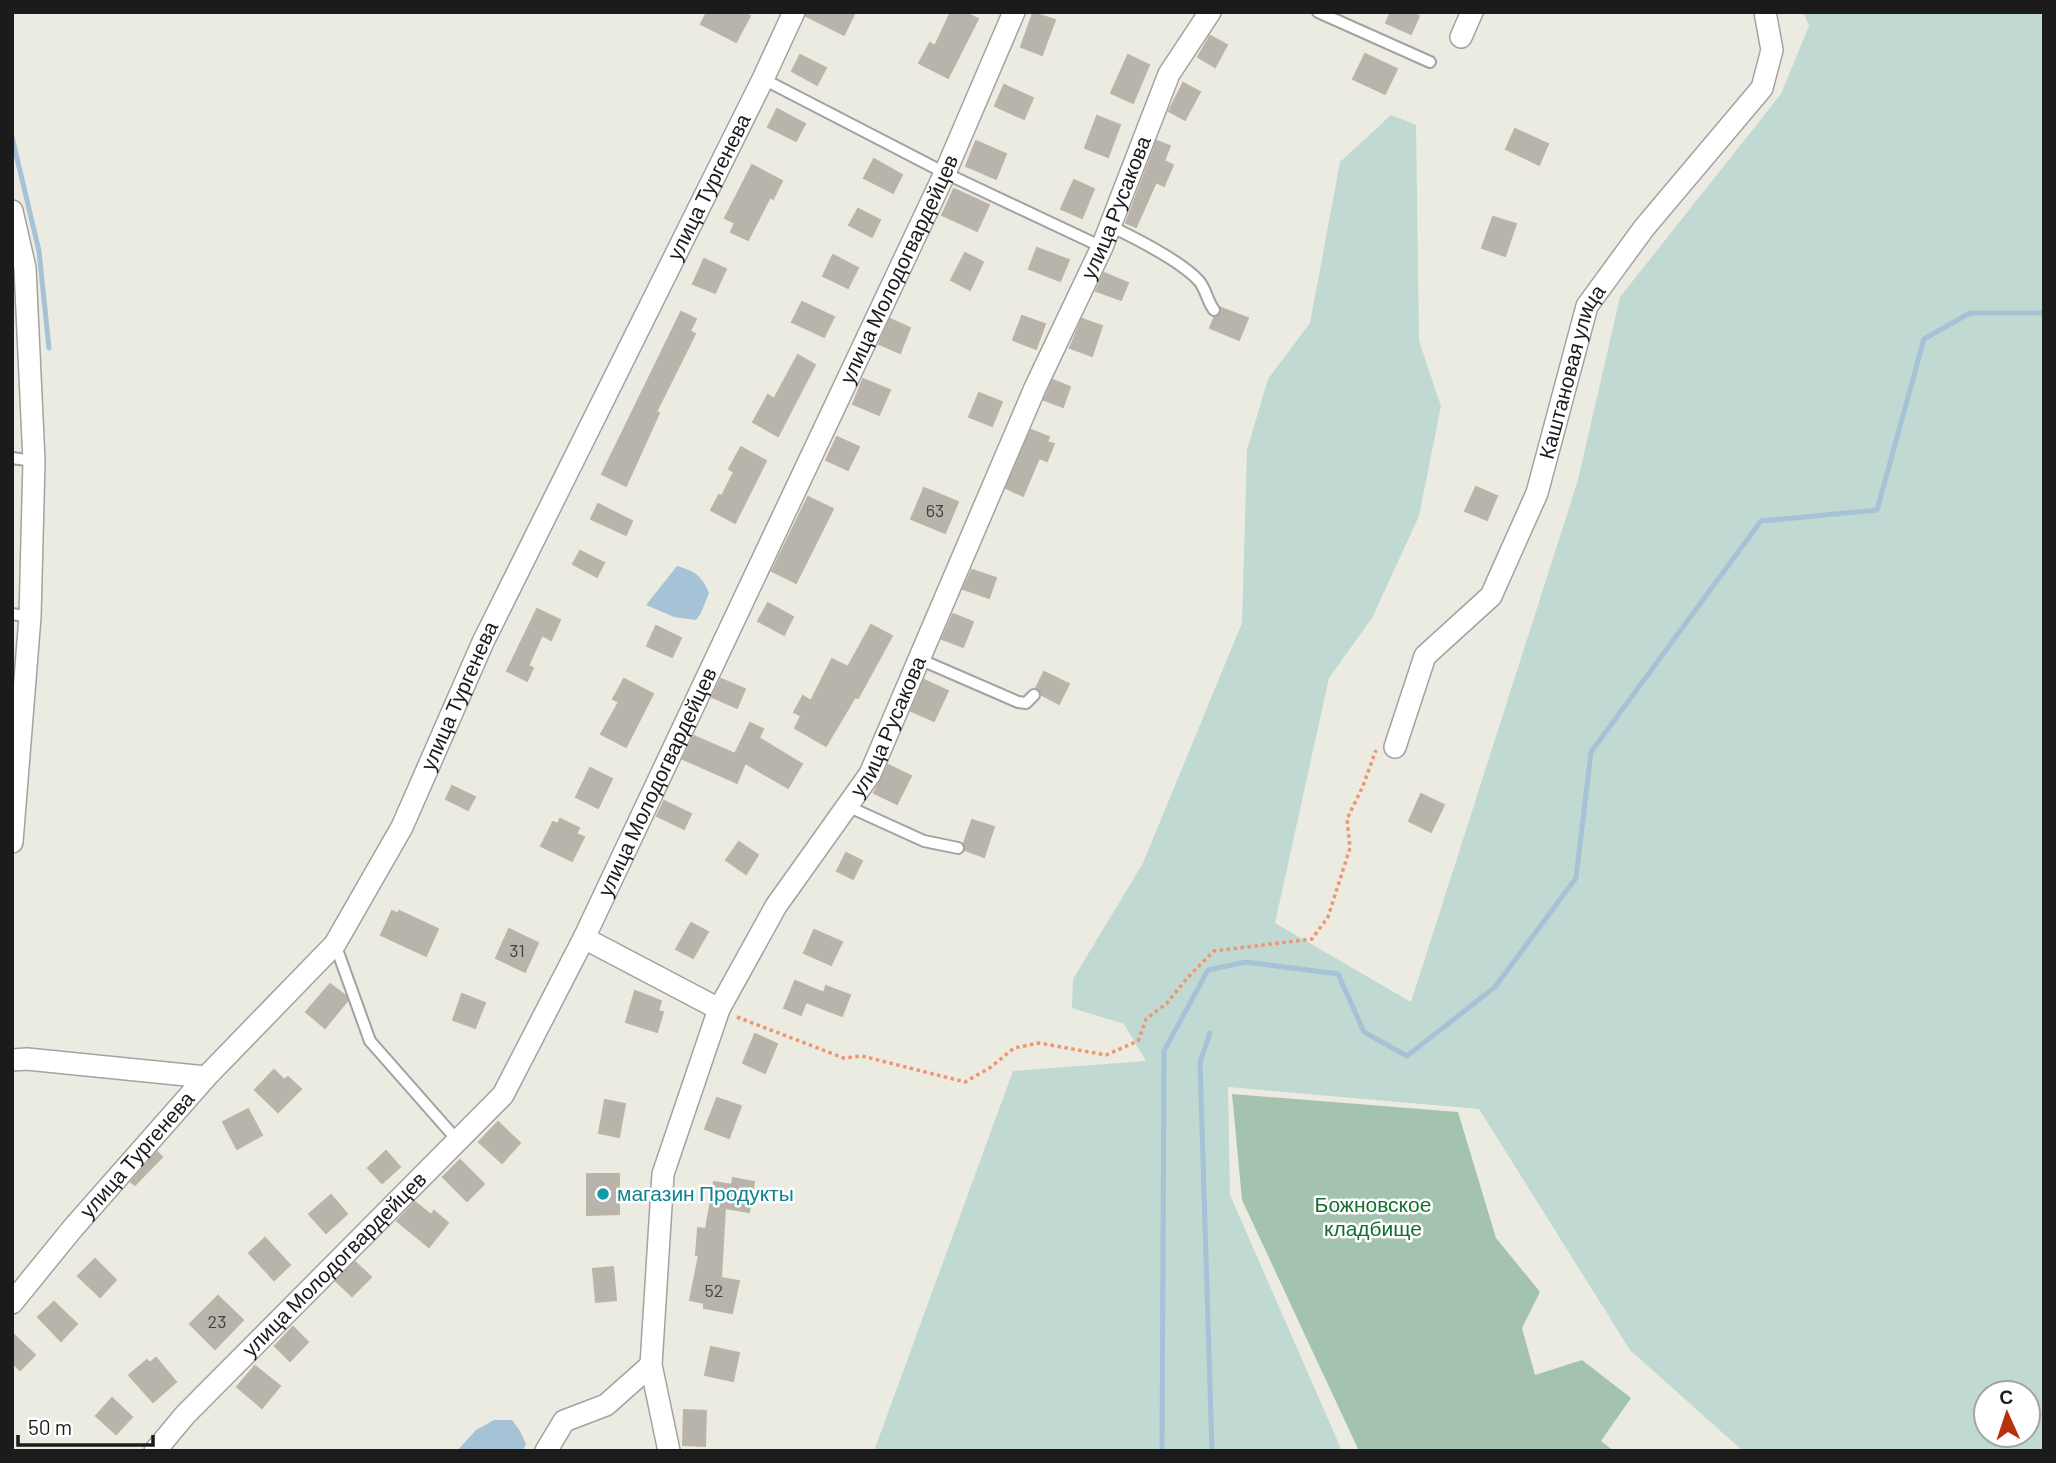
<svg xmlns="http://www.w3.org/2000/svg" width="2056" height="1463" font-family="Barlow,sans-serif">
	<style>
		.wetland { fill: #c0d9d2; fill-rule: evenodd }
		.cemetery { fill: #a4c3af }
		.water { fill: #a5c2d7 }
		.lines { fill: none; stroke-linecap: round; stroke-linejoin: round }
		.stream { stroke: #a5c2d7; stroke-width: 5 }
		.building { fill: #b8b3ab; stroke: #bcb4a5; stroke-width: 2 }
		.lane-casing { stroke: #a2a2a2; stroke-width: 14 }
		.street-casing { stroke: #a2a2a2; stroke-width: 24 }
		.path { stroke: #ee9670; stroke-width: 3.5; stroke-dasharray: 3.5 3.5; stroke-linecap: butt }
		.lane { stroke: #fff; stroke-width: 10 }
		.street { stroke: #fff; stroke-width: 21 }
		.culture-dot { fill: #0f9aa8; stroke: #fff; stroke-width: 2.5 }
		.labels { text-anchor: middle; stroke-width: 5; stroke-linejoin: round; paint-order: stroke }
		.number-label { font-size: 18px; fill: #42413f }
		.street-label { font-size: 21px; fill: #1b1b1b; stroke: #fff }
		.culture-label { font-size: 21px; fill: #0d838f; stroke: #fff; text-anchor: start }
		.park-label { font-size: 21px; fill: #136f2d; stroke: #fff }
	</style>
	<rect width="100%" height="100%" fill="#ecebe1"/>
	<!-- wetland -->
	<path class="wetland" d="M1803,12H2044V1451H1743L1630,1350L1479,1109L1228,1087L1230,1195L1342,1451H874L1013,1071L1146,1061L1124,1024L1072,1008L1073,979L1143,863L1242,623L1247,450L1268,379L1310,323L1340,162L1391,115L1416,125L1419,341L1441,406L1419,516L1372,618L1329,678L1275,923L1411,1002L1578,480L1620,297L1781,94L1809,26ZM1986,1393H2028V1435H1986Z"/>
	<!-- cemetery -->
	<path class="cemetery" d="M1232,1094L1458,1112L1496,1238L1540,1292L1522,1328L1535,1375L1582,1360L1631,1398L1601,1441L1614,1451H1359L1242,1200Z"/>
	<!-- water -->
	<path class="water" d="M677,566C695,571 702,576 709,593L701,613L696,620L674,617L646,605Z
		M494,1420H512L520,1431L526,1444L522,1451H457L476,1430Z"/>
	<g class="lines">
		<!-- stream -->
		<path class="stream" d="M12,137L39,251L49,348
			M1210,1033L1200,1062L1212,1451
			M1162,1451L1164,1051L1208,970L1246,962L1338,974L1364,1032L1407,1056L1495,987L1576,878L1591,752L1761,521L1877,510L1924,339L1970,313H2044"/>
	</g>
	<!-- building -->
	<path class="building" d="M707,12H742L750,16L736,42L701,24Z
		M807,12H855L844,35L806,16Z
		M951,12H964L978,19L948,78L919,63L930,43L935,46Z
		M1391,12H1411L1419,16L1411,34L1386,23Z
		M1033,13L1055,20L1042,55L1021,47Z
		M1210,36L1227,45L1215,67L1198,57Z
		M1365,54L1397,69L1385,94L1353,79Z
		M800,55L826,68L817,85L792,71Z
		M1128,55L1149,65L1133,103L1111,93Z
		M1183,83L1200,92L1185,120L1169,111Z
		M1004,85L1033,98L1024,119L995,106Z
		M777,109L805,124L796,141L768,127Z
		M1097,116L1120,125L1108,157L1085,148Z
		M1515,129L1548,144L1539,165L1506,149Z
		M976,141L1006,154L996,179L966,166Z
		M1157,141L1170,146L1164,161L1173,165L1164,186L1156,182L1136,227L1126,223Z
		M874,159L902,175L893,193L864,178Z
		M752,165L782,181L773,199L770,197L748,240L731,232L735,223L725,218Z
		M1074,180L1094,189L1082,218L1061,209Z
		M954,189L989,205L977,231L942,215Z
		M858,209L880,220L872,237L849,225Z
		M1493,217L1516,224L1505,256L1482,248Z
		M1037,248L1069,260L1060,281L1029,269Z
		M965,253L983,262L970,290L951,280Z
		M833,255L858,268L848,288L823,276Z
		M704,259L726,269L715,293L693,284Z
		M1104,273L1128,283L1121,300L1096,291Z
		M802,302L834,317L824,337L792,322Z
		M1221,308L1248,318L1239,340L1210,328L1214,318L1221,314Z
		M681,312L696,319L690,331L695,334L656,412L659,413L626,486L602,474Z
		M1022,316L1045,324L1036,349L1013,340Z
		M890,319L910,328L900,353L879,344Z
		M1082,319L1102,326L1092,356L1070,348Z
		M798,355L815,365L778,436L753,422L768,395L774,399Z
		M863,379L890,390L879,415L853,404Z
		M1053,380L1070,387L1063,407L1044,400Z
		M979,393L1002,402L992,426L969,417Z
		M1031,430L1049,437L1047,442L1054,444L1047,461L1039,458L1023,496L1006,488Z
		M837,437L859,447L848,470L826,460Z
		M741,447L766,461L735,523L711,510L719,495L722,496L734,472L729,469Z
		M1476,487L1497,496L1487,520L1465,511Z
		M924,488L958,502L945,533L911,519Z
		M808,497L833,509L796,583L772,571Z
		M598,504L632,521L626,535L591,519Z
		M580,551L604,563L597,577L573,564Z
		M972,570L996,578L989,598L963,589Z
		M768,603L793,617L784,635L758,621Z
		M537,609L560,620L551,640L542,635L528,666L533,668L527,681L507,671Z
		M953,614L973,622L963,647L942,639Z
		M871,625L892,636L858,698L855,697L826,746L795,728L801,716L794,712L803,696L811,701L832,659L848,667Z
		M656,626L681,638L672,657L647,646Z
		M1044,672L1069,684L1059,704L1042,695L1036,688Z
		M624,679L653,694L626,747L601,734L619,702L613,699Z
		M721,679L745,689L737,708L712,697Z
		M924,680L948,691L934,721L911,711Z
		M750,723L763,729L759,738L802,764L788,788L745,763L737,783L683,759L694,736L735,754Z
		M888,765L911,776L897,804L874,793Z
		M590,768L612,779L598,808L576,797Z
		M452,786L475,797L468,810L446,799Z
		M1421,794L1444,805L1431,832L1409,821Z
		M664,801L691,814L684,829L657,816Z
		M560,819L579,828L576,834L584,837L572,861L541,846L553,822L558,824Z
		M972,820L994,827L984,857L965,850L964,843Z
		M739,842L758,855L746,874L726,860Z
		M846,853L862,861L853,879L837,871Z
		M392,911L398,914L399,911L438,929L426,956L381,935Z
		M691,923L708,932L693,958L676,949Z
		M509,929L538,943L525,972L496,958Z
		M814,930L842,942L831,965L804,953Z
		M795,981L824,993L826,986L850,995L842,1016L806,1002L801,1015L784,1008Z
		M330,984L346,996L347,1001L325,1028L306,1012Z
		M635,991L661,1001L658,1011L663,1012L657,1032L626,1022Z
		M462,994L485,1003L475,1028L453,1020Z
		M755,1034L777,1044L765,1073L743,1063Z
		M274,1070L284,1080L288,1077L301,1089L278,1112L255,1090Z
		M717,1098L741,1106L729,1138L705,1129Z
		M605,1100L625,1104L619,1137L599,1133Z
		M248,1109L262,1135L237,1149L223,1122Z
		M498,1122L520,1143L502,1163L479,1142Z
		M386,1151L400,1167L382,1183L368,1168Z
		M157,1152L162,1157L135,1185L131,1182Z
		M460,1160L484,1184L467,1201L443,1177Z
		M587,1174H619V1214L587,1215Z
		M733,1178L754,1182L749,1212L725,1208L721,1278L739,1281L732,1313L704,1308V1303L690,1300L699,1255H696L698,1228L706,1229L714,1182L732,1185Z
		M331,1195L347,1214L326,1233L309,1214Z
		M415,1202L431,1215L434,1211L448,1223L429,1247L397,1221Z
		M265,1238L290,1265L274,1280L249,1253Z
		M95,1259L116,1280L100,1297L78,1276Z
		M355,1262L371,1277L352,1296L336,1281Z
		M613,1267L616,1300L596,1302L593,1269Z
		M218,1296L243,1320L215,1349L190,1324Z
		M54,1302L77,1324L61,1341L38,1317Z
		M293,1327L308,1342L290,1361L275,1346Z
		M12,1333L35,1355L20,1370L12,1362Z
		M711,1347L739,1353L733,1381L705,1375Z
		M156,1358L176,1382L153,1402L129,1375L147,1360L150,1363Z
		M255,1366L280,1386L262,1408L237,1387Z
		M112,1398L132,1417L116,1434L96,1416Z
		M684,1410L706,1411L705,1446L683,1445Z"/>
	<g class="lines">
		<defs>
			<path id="lane" d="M1318,12L1430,62
				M763,79L945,173L1102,247
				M1110,226C1135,238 1181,261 1199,281C1206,289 1207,301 1214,310
				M12,458L34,461
				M12,614L30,617
				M919,659L1018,702L1026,703L1034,695
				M847,806L924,841L958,848
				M335,944L370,1041L458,1141"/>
			<g id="street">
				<path d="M1461,37L1472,12"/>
				<path d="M12,211L25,268L34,461L30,617L12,842"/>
				<path id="s1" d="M1395,747L1425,656L1491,596L1537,493L1587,306L1644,228L1762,88L1772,50L1765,12"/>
				<path d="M584,938L719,1009"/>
				<path d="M12,1060L27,1059L206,1077"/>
				<path id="s2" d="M12,1303L73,1228L206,1077L335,944L402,827L483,642L763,79L794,12"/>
				<path id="s3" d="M155,1451L185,1415L503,1095L584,938L945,173L1014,12"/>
				<path d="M546,1451L564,1421L606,1405L651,1365"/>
				<path id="s4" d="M669,1451L651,1365L663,1174L719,1009L776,906L870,774L1035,388L1102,247L1169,74L1210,12"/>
			</g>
		</defs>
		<!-- lane casing -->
		<use href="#lane" class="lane-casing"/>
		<!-- street casing -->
		<use href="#street" class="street-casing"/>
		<!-- path -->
		<path class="path" d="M737,1017L844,1058L862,1056L965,1082L991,1067L1014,1048L1039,1043L1106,1055L1138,1041L1146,1019L1167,1003L1188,977L1214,951L1312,939L1328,917L1350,848L1347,819L1363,786L1376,750"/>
		<!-- lane -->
		<use href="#lane" class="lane"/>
		<!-- street -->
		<use href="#street" class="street"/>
	</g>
	<!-- markers -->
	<circle class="culture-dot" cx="603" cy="1194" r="7"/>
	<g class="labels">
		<!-- number labels -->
		<g class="number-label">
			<text x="935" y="517">63</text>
			<text x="517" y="957">31</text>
			<text x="714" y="1297">52</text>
			<text x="217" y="1328">23</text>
		</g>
		<!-- street labels -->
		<g class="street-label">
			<text dy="7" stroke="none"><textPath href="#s2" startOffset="1328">улица Тургенева</textPath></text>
			<text dy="7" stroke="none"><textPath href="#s4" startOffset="1351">улица Русакова</textPath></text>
			<text dy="7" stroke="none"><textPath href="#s3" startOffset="1414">улица Молодогвардейцев</textPath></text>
			<text dy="7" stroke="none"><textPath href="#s1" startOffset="424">Каштановая улица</textPath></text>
			<text dy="7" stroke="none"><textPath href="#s2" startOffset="761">улица Тургенева</textPath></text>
			<text dy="7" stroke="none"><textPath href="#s4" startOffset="784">улица Русакова</textPath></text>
			<text dy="7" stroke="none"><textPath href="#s3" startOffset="847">улица Молодогвардейцев</textPath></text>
			<text dy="7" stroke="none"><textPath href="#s2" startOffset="194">улица Тургенева</textPath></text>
			<text dy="7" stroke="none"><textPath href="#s3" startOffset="259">улица Молодогвардейцев</textPath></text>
		</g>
		<!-- culture labels -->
		<g class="culture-label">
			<text x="617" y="1201">магазин Продукты</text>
		</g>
		<!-- park labels -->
		<g class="park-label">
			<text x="1373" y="1212">Божновское<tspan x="1373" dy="24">кладбище</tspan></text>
		</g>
	</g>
	<!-- border -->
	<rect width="2056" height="1463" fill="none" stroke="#1b1b1b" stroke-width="28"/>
	<!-- north arrow -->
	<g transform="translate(2007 1414) rotate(357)"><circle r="33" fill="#ffffff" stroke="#a4a4a4" stroke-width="2"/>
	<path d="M0-5L12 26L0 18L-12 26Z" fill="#b8300f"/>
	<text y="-10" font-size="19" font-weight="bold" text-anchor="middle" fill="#1b1b1b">С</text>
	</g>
	<!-- scale -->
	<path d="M18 1435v10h135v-10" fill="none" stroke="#1b1b1b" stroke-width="3.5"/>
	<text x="28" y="1435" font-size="21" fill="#1b1b1b" stroke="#ffffff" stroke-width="5" paint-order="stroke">50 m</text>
</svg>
